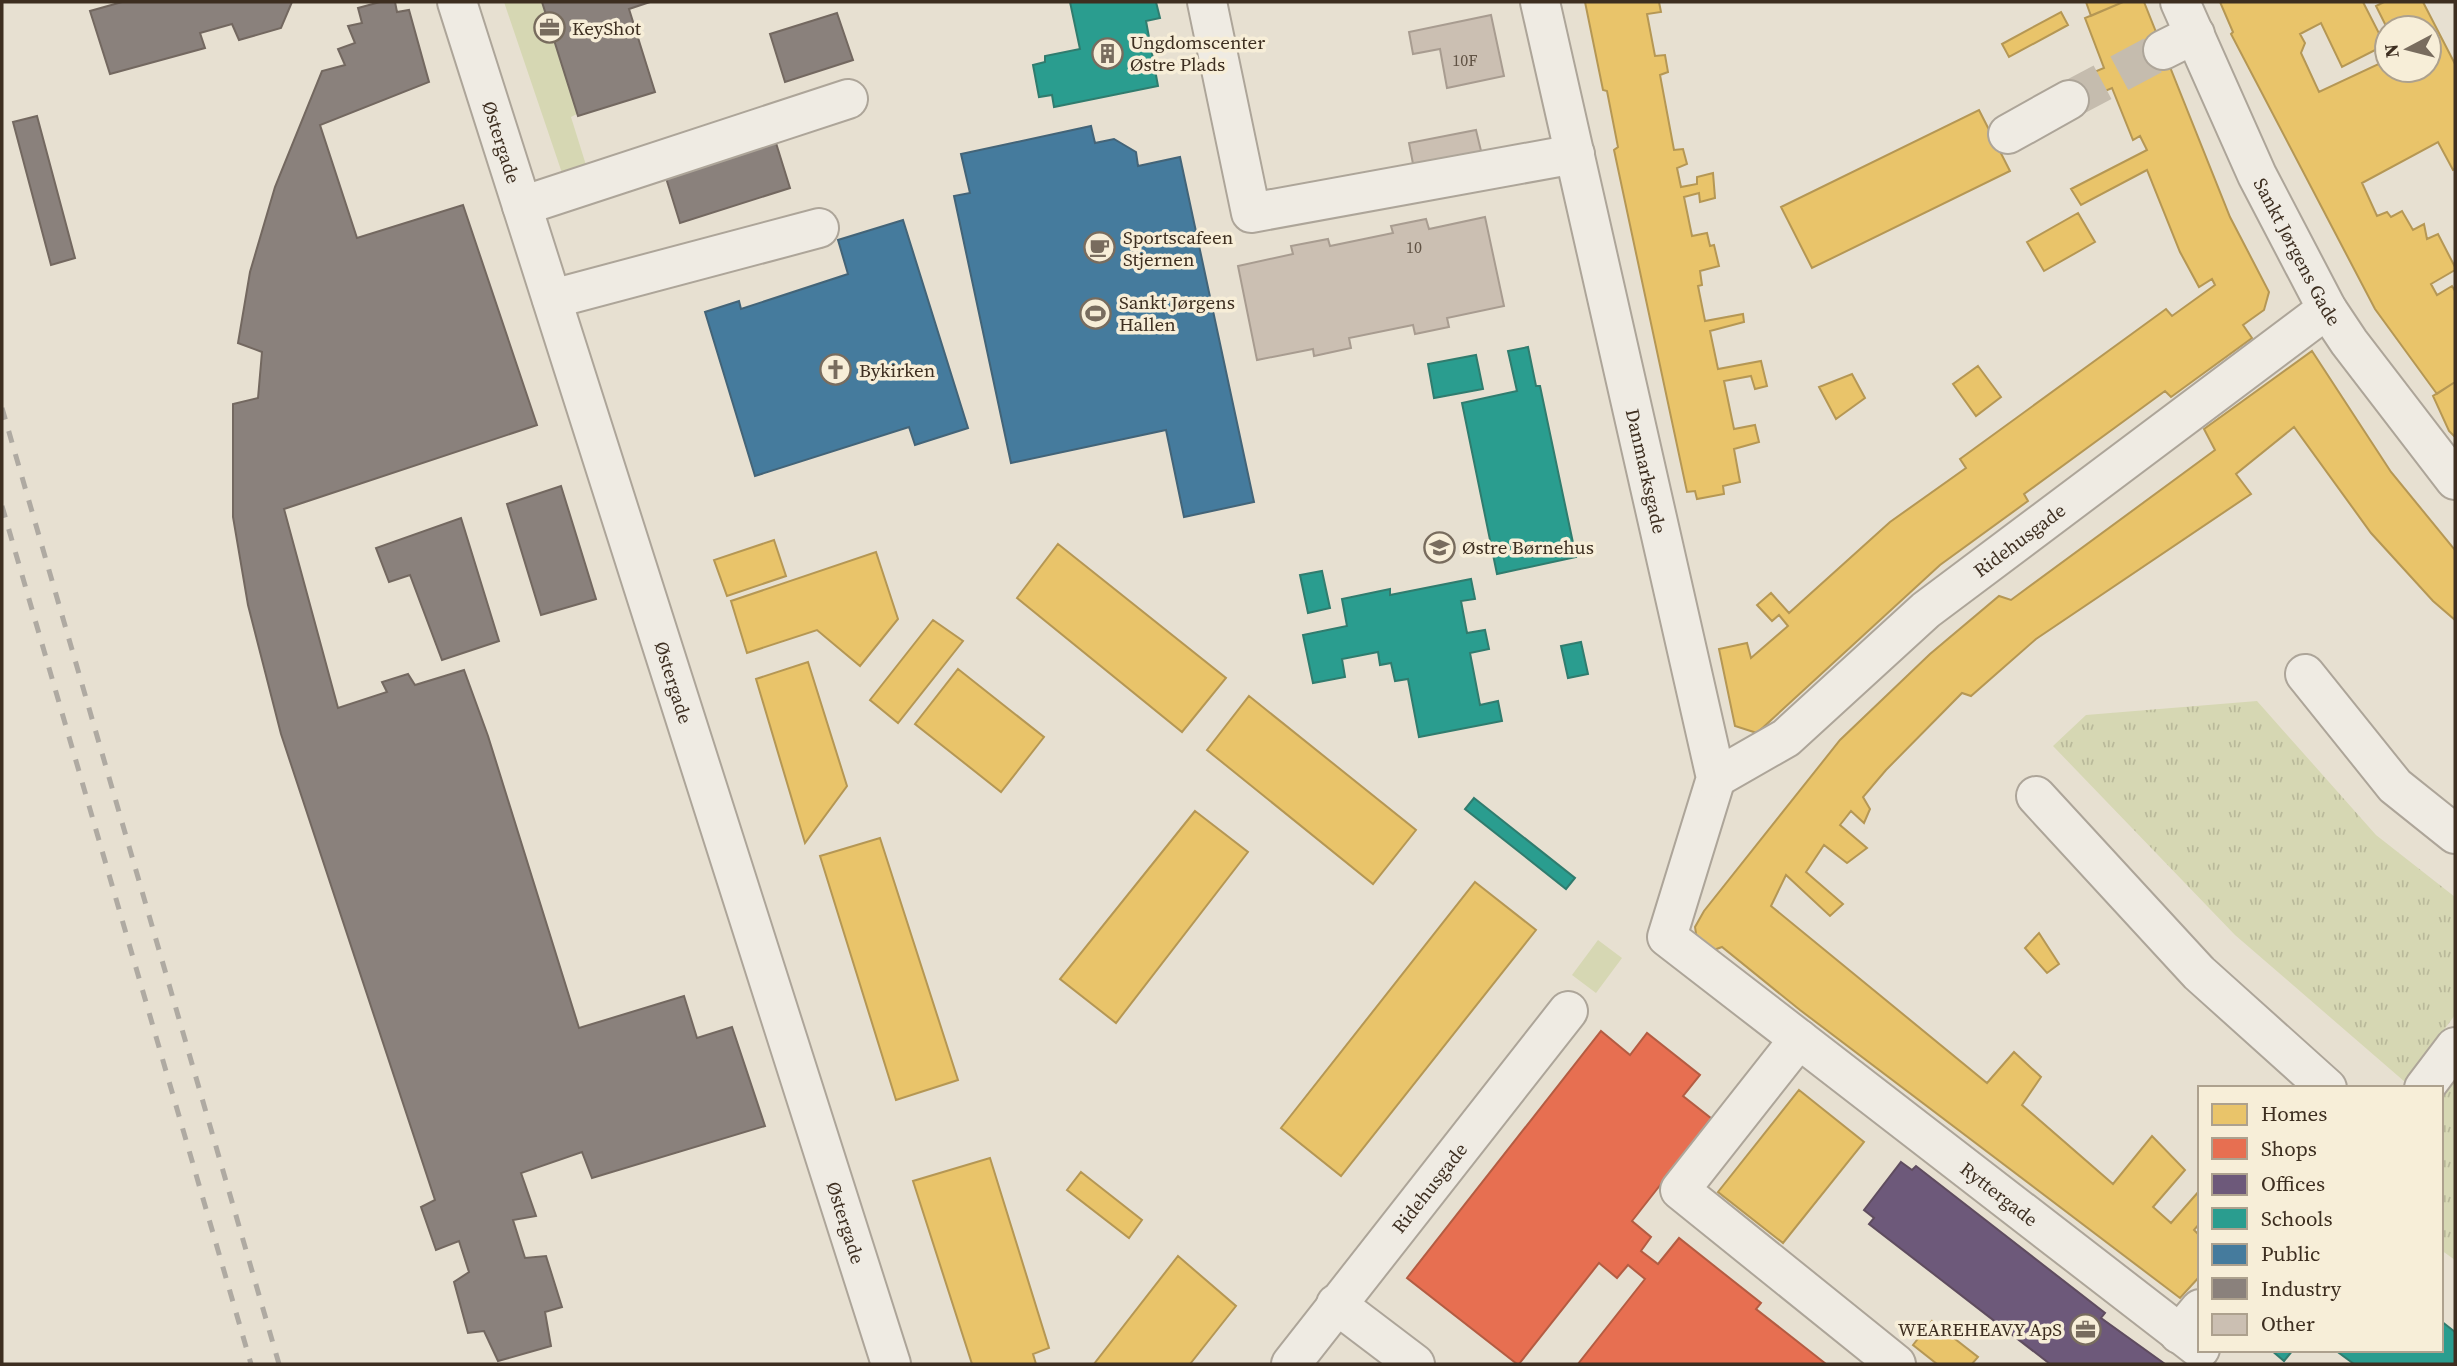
<svg xmlns="http://www.w3.org/2000/svg" width="2457" height="1366" font-family="'Source Serif 4',serif">
	<style>
		.grass { fill: #d6d7b3 }
		.park { fill: url(#park-tufts) }
		.homes { fill: #e9c46a; stroke: #b59754; stroke-width: 2 }
		.shops { fill: #e76f51; stroke: #b45c42; stroke-width: 2 }
		.offices { fill: #6d597a; stroke: #5f4c5f; stroke-width: 2 }
		.schools { fill: #2a9d8f; stroke: #307c6e; stroke-width: 2 }
		.public { fill: #457b9d; stroke: #436478; stroke-width: 2 }
		.industry { fill: #8a817c; stroke: #736860; stroke-width: 2 }
		.building { fill: #cbbfb2; stroke: #a89c90; stroke-width: 2 }
		.lines { fill: none; stroke-linecap: round; stroke-linejoin: round }
		.minor-tunnel { stroke: #c5bcae; stroke-width: 38; stroke-dasharray: 38 19; stroke-linecap: butt }
		.minor-casing { stroke: #ada599; stroke-width: 42 }
		.minor { stroke: #efebe3; stroke-width: 38 }
		.rail { stroke: #afaaa2; stroke-width: 5; stroke-dasharray: 12 12; stroke-linecap: butt }
		.labels { text-anchor: middle; stroke-width: 7; stroke-linejoin: round; paint-order: stroke }
		.number-label { font-size: 16px; fill: #605244 }
		.poi-label { font-size: 19px; fill: #3d2e20; stroke: #f7eed8; text-anchor: start }
		.street-label { font-size: 19px; fill: #3d2e20; stroke: #f7eed8 }
	</style>
	<defs>
		<pattern id="park-tufts" width="24" height="20" patternUnits="userSpaceOnUse" patternTransform="scale(1.75)"><rect width="24" height="20" fill="#d6d7b3"/><path d="M3 7l-1-3M5 7V3M7 7l1-3M15 17l-1-3M17 17v-4M19 17l1-3" fill="none" stroke="#b9b99a"/></pattern>
	</defs>
	<rect width="100%" height="100%" fill="#e7e0d1"/>
	<!-- grass -->
	<path class="grass" d="M504,2H542L577,114L571,117L586,165L562,173Z
		M1598,940L1622,958L1596,993L1572,975Z"/>
	<!-- park -->
	<path class="park" d="M2257,701L2376,835L2455,897V1015L2405,1082L2235,935L2053,746L2086,715Z
		M2455,1080V1260L2441,1250V1100Z"/>
	<!-- homes -->
	<path class="homes" d="M1585,2H1659L1661,12L1647,14L1655,56L1665,55L1668,72L1660,75L1674,150L1683,149L1687,164L1677,168L1681,187L1697,184V177L1713,173L1715,198L1700,202L1699,193L1684,197L1692,236L1707,233L1710,246L1714,245L1719,266L1700,271L1702,285L1698,286L1705,321L1743,314L1744,322L1710,331L1718,369L1761,361L1767,386L1755,389L1751,376L1724,381L1734,429L1755,425L1759,442L1734,449L1740,482L1723,486L1724,494L1697,499L1695,491L1687,492L1614,150L1618,147L1607,91L1603,90Z
		M2086,2H2123L2091,16Z
		M2123,2H2144L2230,217L2269,292L2264,310L2243,325L2252,338L2171,397L2165,391L2024,494L2028,501L1940,565L1757,733L1735,726L1719,649L1747,643L1751,658L1788,626L1779,615L1772,621L1757,605L1771,593L1789,613L1890,522L1966,468L1960,459L2166,309L2172,316L2215,285L2212,279L2199,287L2180,252L2147,170L2081,205L2071,189L2147,150L2140,136L2133,140L2112,88L2071,105L2063,85L2104,68L2085,18Z
		M2220,2H2363L2385,45L2342,67L2321,23L2300,34L2305,43L2301,53L2319,92L2387,60V70H2429V28H2387L2376,6L2384,2H2423L2455,64V169L2453,170L2438,142L2362,183L2377,216L2387,212L2391,217L2402,211L2413,230L2424,224L2427,239L2438,234L2455,267V270L2431,284L2437,295L2452,286L2455,291V382L2437,394L2375,309L2231,34L2233,32Z
		M2061,12L2068,25L2009,57L2002,44Z
		M1979,110L2010,171L1812,268L1781,207Z
		M2078,213L2095,242L2044,271L2027,242Z
		M2312,351L2391,472L2455,550V620L2433,601L2371,533L2294,427L2236,474L2251,494L2036,639L1971,696L1962,693L1886,770L1863,797L1870,809L1864,823L1851,811L1840,825L1867,848L1847,863L1824,845L1806,872L1843,904L1830,916L1786,875L1771,906L1987,1083L2014,1052L2041,1077L2022,1105L2113,1184L2152,1136L2185,1170L2153,1207L2171,1223L2200,1190V1223L2194,1230L2200,1236V1276L2180,1298L1800,1010L1722,947L1711,951L1697,940L1695,927L1704,911L1840,740L1930,654L1999,596L2011,600L2215,450L2204,429Z
		M1978,366L2001,397L1976,416L1953,384Z
		M1852,374L1865,398L1836,419L1819,387Z
		M2455,382V437L2449,431L2433,396Z
		M774,540L786,576L727,596L714,560Z
		M1058,544L1226,678L1182,732L1017,598Z
		M876,552L898,619L860,666L817,630L747,653L731,601Z
		M933,620L963,641L898,723L870,700Z
		M808,662L847,786L805,843L756,679Z
		M958,669L1044,737L1001,792L915,724Z
		M1249,696L1416,830L1373,884L1207,750Z
		M1195,811L1248,852L1116,1023L1060,979Z
		M880,838L958,1080L896,1100L820,856Z
		M1475,882L1536,930L1341,1176L1281,1128Z
		M2039,933L2059,964L2047,973L2025,948Z
		M1799,1090L1864,1142L1783,1243L1718,1192Z
		M990,1158L1049,1348L1033,1354L1036,1364H972L913,1181Z
		M1081,1172L1142,1220L1129,1238L1067,1190Z
		M1178,1256L1236,1306L1190,1364H1094Z
		M1932,1321L1978,1357L1972,1364H1937L1913,1345Z"/>
	<!-- shops -->
	<path class="shops" d="M1601,1031L1630,1055L1647,1033L1700,1075L1683,1096L1712,1119L1632,1221L1651,1237L1641,1251L1658,1264L1679,1238L1761,1303L1756,1309L1826,1364H1578L1645,1279L1628,1265L1617,1278L1599,1263L1519,1364H1517L1407,1278Z"/>
	<!-- offices -->
	<path class="offices" d="M1901,1162L1912,1170L1916,1166L2105,1313L2101,1318L2165,1364H2050L1869,1224L1874,1218L1864,1210Z"/>
	<!-- schools -->
	<path class="schools" d="M1070,2H1156L1160,18L1146,21L1158,86L1054,107L1052,95L1039,97L1033,65L1045,62V56L1080,49Z
		M1528,347L1536,386H1540L1576,557L1497,574L1462,403L1517,391L1508,351Z
		M1476,355L1483,389L1434,398L1428,364Z
		M1322,571L1330,608L1308,613L1300,575Z
		M1471,579L1475,599L1461,601L1467,633L1485,630L1489,649L1470,653L1480,705L1498,701L1502,721L1419,737L1408,679L1395,681L1391,663L1380,665L1378,652L1342,659L1345,677L1313,683L1303,635L1347,626L1342,599L1390,589V595Z
		M1581,642L1588,674L1568,678L1561,646Z
		M1474,798L1575,878L1566,889L1465,809Z
		M2441,1321L2455,1332V1364H2354L2335,1350H2441Z
		M2271,1350H2293L2284,1361Z"/>
	<!-- public -->
	<path class="public" d="M1091,126L1095,143L1114,139L1136,152L1138,166L1180,157L1254,502L1184,517L1166,430L1011,463L954,196L970,193L961,154Z
		M903,220L968,428L915,445L909,427L755,476L705,312L739,301L741,309L848,274L838,240Z"/>
	<!-- industry -->
	<path class="industry" d="M122,2H292L281,28L239,40L232,24L200,33L205,48L110,74L90,11Z
		M380,2H395L397,12L409,10L429,82L320,125L357,238L463,205L537,425L284,509L338,708L387,692L382,682L408,674L415,685L464,670L488,736L579,1028L684,996L697,1038L732,1027L765,1126L592,1178L582,1152L521,1173L536,1216L513,1220L525,1258L546,1256L562,1307L545,1312L551,1346L498,1361L484,1331L468,1333L454,1282L469,1272L459,1241L436,1250L421,1207L435,1200L281,734L248,605L233,517V404L258,398L262,352L238,343L250,272L275,187L322,71L345,65L338,49L355,43L348,26L362,23L358,8Z
		M542,2H650L629,9L655,92L578,116Z
		M837,13L853,60L785,82L770,34Z
		M37,116L75,258L51,265L13,122Z
		M776,143L790,188L680,223L666,178Z
		M561,486L596,599L541,615L507,504Z
		M461,518L499,641L442,660L410,575L389,582L376,548Z"/>
	<!-- building -->
	<path class="building" d="M1491,15L1504,76L1447,88L1440,49L1413,54L1409,32Z
		M1476,130L1482,155L1414,169L1409,143Z
		M1485,217L1504,306L1447,318L1449,327L1415,334L1413,325L1349,338L1351,348L1314,356L1313,349L1257,360L1238,266L1293,254L1291,246L1328,239L1330,246L1393,233L1391,226L1426,219L1429,229Z"/>
	<g class="lines">
		<!-- minor-tunnel -->
		<path class="minor-tunnel" d="M2069,100L2163,50"/>
		<defs>
			<g id="minor">
				<path id="s1" d="M457,2L891,1364"/>
				<path d="M1207,2L1251,213L1575,154"/>
				<path id="s2" d="M1540,2L1716,778L1667,937L2200,1349"/>
				<path id="s3" d="M2180,2L2257,175L2327,309L2349,342L2455,480"/>
				<path d="M2163,50L2195,34"/>
				<path d="M2008,134L2069,100"/>
				<path d="M522,206L848,99"/>
				<path d="M552,299L819,228"/>
				<path d="M2305,674L2395,786L2455,834"/>
				<path id="s4" d="M1716,778L1786,738L1926,610L2327,309"/>
				<path d="M2036,796L2199,973L2327,1088"/>
				<path d="M1799,1039L1680,1190L1896,1364"/>
				<path d="M2424,1088L2455,1047"/>
				<path d="M1336,1304L1415,1364"/>
				<path d="M2179,1334L2200,1309"/>
				<path id="s5" d="M1291,1364L1568,1011"/>
			</g>
		</defs>
		<!-- minor casing -->
		<use href="#minor" class="minor-casing"/>
		<!-- minor -->
		<use href="#minor" class="minor"/>
		<!-- rail -->
		<path class="rail" d="M2,408L279,1364
			M2,506L251,1364"/>
	</g>
	<!-- icons -->
	<defs>
		<symbol id="office-ring" viewBox="-11 -11 22 22"><circle r="9.5" fill="#f7eed8" stroke="#786c5e" stroke-width="1.5"/><path d="M-6-3h4V-5.5h4V-3h4V5H-6ZM-1-4.5V-3h2v-1.5ZM-6 0V1H6V0Z" fill="#786c5e"/></symbol>
		<symbol id="building-ring" viewBox="-11 -11 22 22"><circle r="9.5" fill="#f7eed8" stroke="#786c5e" stroke-width="1.5"/><path d="M-4-6H4V6H1V3H-1V6H-4ZM-2.5-4.3h1.7v1.8h-1.7ZM.8-4.3h1.7v1.8H.8ZM-2.5-1h1.7V.8h-1.7ZM.8-1h1.7V.8H.8Z" fill="#786c5e"/></symbol>
		<symbol id="cafe-ring" viewBox="-11 -11 22 22"><circle r="9.5" fill="#f7eed8" stroke="#786c5e" stroke-width="1.5"/><path d="M-5.5-4.5H6V0H3Q3 3.5 0 3.5H-2.5Q-5.5 3.5-5.5 0ZM3-3.2v2h1.7v-2ZM-6 4.5H4V6H-6Z" fill="#786c5e"/></symbol>
		<symbol id="stadium-ring" viewBox="-11 -11 22 22"><circle r="9.5" fill="#f7eed8" stroke="#786c5e" stroke-width="1.5"/><path d="M0-5a6.5 5 0 1 0 0 10a6.5 5 0 1 0 0-10ZM-3.5-1.8h7v3.6h-7Z" fill="#786c5e"/></symbol>
		<symbol id="church-ring" viewBox="-11 -11 22 22"><circle r="9.5" fill="#f7eed8" stroke="#786c5e" stroke-width="1.5"/><path d="M-1.2-6h2.4v3.5h3.3v2.4h-3.3V6h-2.4V-.1h-3.3v-2.4h3.3Z" fill="#786c5e"/></symbol>
		<symbol id="school-ring" viewBox="-11 -11 22 22"><circle r="9.5" fill="#f7eed8" stroke="#786c5e" stroke-width="1.5"/><path d="M0-5L7-2L0 1L-7-2ZM-4 1L0 2.5L4 1V4Q0 6-4 4Z" fill="#786c5e"/></symbol>
	</defs>
	<g fill-rule="evenodd">
		<use href="#office-ring" x="532" y="10" width="35" height="35"/>
		<use href="#building-ring" x="1090" y="36" width="35" height="35"/>
		<use href="#cafe-ring" x="1082" y="230" width="35" height="35"/>
		<use href="#stadium-ring" x="1078" y="296" width="35" height="35"/>
		<use href="#church-ring" x="818" y="352" width="35" height="35"/>
		<use href="#school-ring" x="1422" y="530" width="35" height="35"/>
		<use href="#office-ring" x="2068" y="1312" width="35" height="35"/>
	</g>
	<g class="labels">
		<!-- number labels -->
		<g class="number-label">
			<text x="1465" y="66">10F</text>
			<text x="1414" y="253">10</text>
		</g>
		<!-- poi labels -->
		<g class="poi-label">
			<text x="572" y="35">KeyShot</text>
			<text x="1130" y="49">Ungdomscenter<tspan x="1130" dy="22">Østre Plads</tspan></text>
			<text x="1123" y="244">Sportscafeen<tspan x="1123" dy="22">Stjernen</tspan></text>
			<text x="1119" y="309">Sankt Jørgens<tspan x="1119" dy="22">Hallen</tspan></text>
			<text x="859" y="377">Bykirken</text>
			<text x="1462" y="554">Østre Børnehus</text>
			<text x="2062" y="1336" text-anchor="end">WEAREHEAVY ApS</text>
		</g>
		<!-- street labels -->
		<g class="street-label">
			<text dy="7" stroke="none"><textPath href="#s1" startOffset="147">Østergade</textPath></text>
			<text dy="7" stroke="none"><textPath href="#s3" startOffset="276">Sankt Jørgens Gade</textPath></text>
			<text dy="7" stroke="none"><textPath href="#s2" startOffset="481">Danmarksgade</textPath></text>
			<text dy="7" stroke="none"><textPath href="#s4" startOffset="387">Ridehusgade</textPath></text>
			<text dy="7" stroke="none"><textPath href="#s1" startOffset="714">Østergade</textPath></text>
			<text dy="7" stroke="none"><textPath href="#s5" startOffset="224">Ridehusgade</textPath></text>
			<text dy="7" stroke="none"><textPath href="#s2" startOffset="1382">Ryttergade</textPath></text>
			<text dy="7" stroke="none"><textPath href="#s1" startOffset="1281">Østergade</textPath></text>
		</g>
	</g>
	<!-- border -->
	<rect width="2457" height="1366" fill="none" stroke="#3d2e20" stroke-width="7"/>
	<!-- legend -->
	<rect x="2198" y="1086" width="245" height="266" fill="#f7eed8" stroke="#ada18e" stroke-width="2"/>
	<rect x="2212" y="1104" width="35" height="21" fill="#e9c46a" stroke="#ada18e" stroke-width="2"/>
	<text x="2261" y="1121" font-size="21" fill="#3d2e20">Homes</text>
	<rect x="2212" y="1138" width="35" height="21" fill="#e76f51" stroke="#ada18e" stroke-width="2"/>
	<text x="2261" y="1156" font-size="21" fill="#3d2e20">Shops</text>
	<rect x="2212" y="1174" width="35" height="21" fill="#6d597a" stroke="#ada18e" stroke-width="2"/>
	<text x="2261" y="1191" font-size="21" fill="#3d2e20">Offices</text>
	<rect x="2212" y="1208" width="35" height="21" fill="#2a9d8f" stroke="#ada18e" stroke-width="2"/>
	<text x="2261" y="1226" font-size="21" fill="#3d2e20">Schools</text>
	<rect x="2212" y="1244" width="35" height="21" fill="#457b9d" stroke="#ada18e" stroke-width="2"/>
	<text x="2261" y="1261" font-size="21" fill="#3d2e20">Public</text>
	<rect x="2212" y="1278" width="35" height="21" fill="#8a817c" stroke="#ada18e" stroke-width="2"/>
	<text x="2261" y="1296" font-size="21" fill="#3d2e20">Industry</text>
	<rect x="2212" y="1314" width="35" height="21" fill="#cbbfb2" stroke="#ada18e" stroke-width="2"/>
	<text x="2261" y="1331" font-size="21" fill="#3d2e20">Other</text>
	<!-- north arrow -->
	<g transform="translate(2408 49) rotate(263)"><circle r="33" fill="#f7eed8" stroke="#ada18e" stroke-width="2"/>
	<path d="M0-5L12 26L0 18L-12 26Z" fill="#786c5e"/>
	<text y="-10" font-size="19" font-weight="bold" text-anchor="middle" fill="#3d2e20">N</text>
	</g>
</svg>
